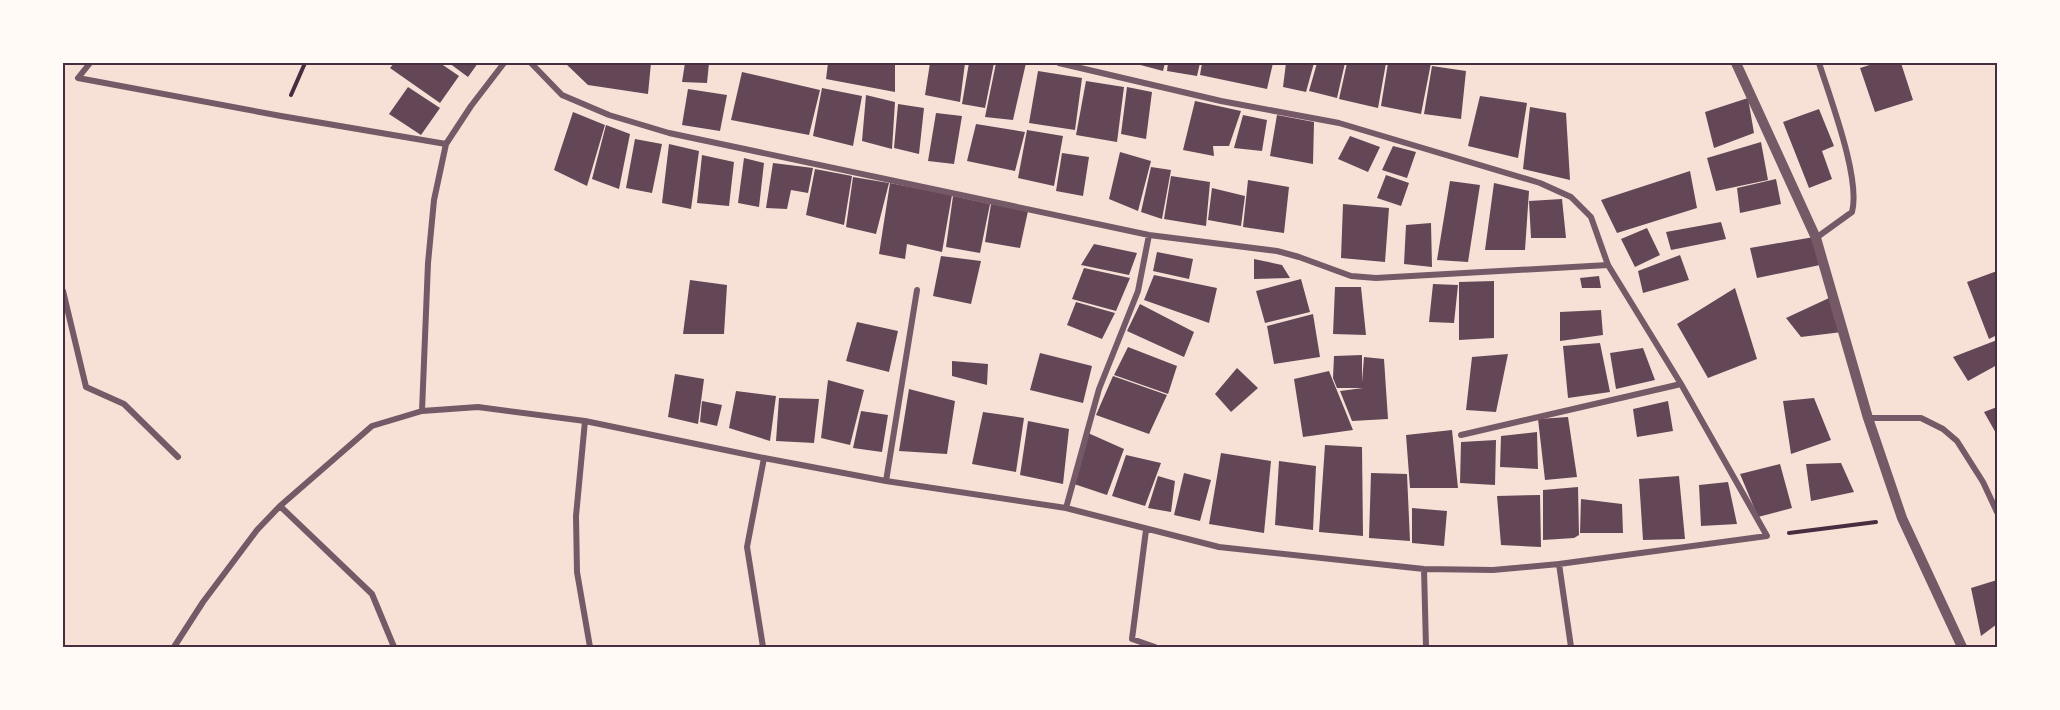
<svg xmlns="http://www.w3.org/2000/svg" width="2060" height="710" font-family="'Public Sans',sans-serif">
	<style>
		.building { fill: #644757 }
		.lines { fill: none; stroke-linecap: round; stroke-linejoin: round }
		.path { stroke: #4a2c40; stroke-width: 4 }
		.minor { stroke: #755966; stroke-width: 6 }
		.tertiary { stroke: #755966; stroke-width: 10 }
		.neatline { fill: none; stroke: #4a2c40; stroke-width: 2 }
	</style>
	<rect width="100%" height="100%" fill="#f7e1d7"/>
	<!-- building -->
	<path class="building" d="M394,63H440L459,76L440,103L390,68Z
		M449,63H478L468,77Z
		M565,63H651L648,94L588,85Z
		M685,63H709L707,83L682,82Z
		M828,63H895V92L826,79Z
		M930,63H965L960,102L925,95Z
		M969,63H994L985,108L962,104Z
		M996,63H1026L1013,120L985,117Z
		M1133,63H1165L1163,71Z
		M1168,63H1200L1197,76L1167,71Z
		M1202,63H1273L1267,89L1200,75Z
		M1286,63H1314L1306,92L1283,87Z
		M1317,63H1345L1337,98L1309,91Z
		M1347,63H1386L1378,108L1339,99Z
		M1388,63H1431L1421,114L1381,106Z
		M1876,63H1901L1913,100L1875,112L1860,68Z
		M1432,66L1466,71L1461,119L1424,114Z
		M1038,71L1082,78L1075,130L1029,123Z
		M742,72L820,90L809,135L731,120Z
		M1086,81L1124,87L1117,142L1076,135Z
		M408,87L440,108L421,135L389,114Z
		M1127,87L1152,92L1146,139L1121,134Z
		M822,88L862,96L853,146L813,136Z
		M688,89L727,95L720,131L682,125Z
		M866,95L895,102L892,149L862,141Z
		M1480,96L1527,103L1518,158L1468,146Z
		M1748,98L1754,133L1714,148L1705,112Z
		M1195,101L1241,111L1229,146H1213L1214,156L1183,150Z
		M898,104L924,108L919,154L894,148Z
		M1530,107L1566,113L1570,180L1523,169Z
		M1819,109L1834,146L1822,151L1832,179L1809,188L1783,122Z
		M573,112L605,125L587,186L554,170Z
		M936,113L962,116L954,164L928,161Z
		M1243,115L1267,120L1262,151L1234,148Z
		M1277,115L1314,122L1313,164L1270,156Z
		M976,124L1025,132L1015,171L967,161Z
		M606,125L630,134L619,189L592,179Z
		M1027,130L1063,136L1054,186L1018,178Z
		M1350,136L1380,147L1368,172L1338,159Z
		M635,139L662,144L652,193L626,188Z
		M1761,142L1768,180L1716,191L1707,158Z
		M669,144L699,151L691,209L662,203Z
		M1393,146L1416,152L1407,178L1382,170Z
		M1120,152L1151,161L1138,211L1109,199Z
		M1062,153L1089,157L1083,196L1056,191Z
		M702,155L734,162L729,206L697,203Z
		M744,158L764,163L759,207L738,203Z
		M773,163L813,168L808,193L791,190L787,209L766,208Z
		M1151,167L1171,170L1162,219L1141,212Z
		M815,169L852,176L844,225L806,215Z
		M1690,171L1697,208L1617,233L1601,200Z
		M1386,175L1409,183L1401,206L1377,198Z
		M1171,176L1210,182L1206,226L1164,219Z
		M853,177L889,183L876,234L846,227Z
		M1776,179L1781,204L1740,213L1737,188Z
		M1248,180L1289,187L1284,233L1243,227Z
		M1450,181L1480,185L1468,262L1437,260Z
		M890,183L952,195L942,252L907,244L905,259L879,254Z
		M1494,183L1529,191L1525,250H1485Z
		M1212,188L1245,196L1241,226L1208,220Z
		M953,196L990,204L980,253L946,247Z
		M1562,199L1566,238H1531L1529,201Z
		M991,204L1028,211L1020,248L985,242Z
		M1343,204L1389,208L1385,262L1341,258Z
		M1721,222L1726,239L1671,250L1666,232Z
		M1431,223L1432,267L1404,264L1406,225Z
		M1647,228L1660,255L1635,267L1621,239Z
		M1814,237L1820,265L1757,278L1750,248Z
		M1094,244L1137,253L1129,275L1081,265Z
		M1157,252L1193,259L1189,279L1153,271Z
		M1680,255L1689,280L1643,293L1638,271Z
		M941,256L981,261L971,304L933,296Z
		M1254,259L1282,265L1290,278L1254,279Z
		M1084,268L1130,278L1116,311L1072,299Z
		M1997,271V335L1989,339L1967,282Z
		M1154,275L1217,288L1209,323L1144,300Z
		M1599,276L1601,288H1582L1580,278Z
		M1301,279L1310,312L1265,323L1256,291Z
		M690,280L727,285L724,334H683Z
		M1494,281V338L1459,340V282Z
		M1433,284L1458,285L1454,323L1429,322Z
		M1335,287H1361L1366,335L1333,334Z
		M1735,288L1757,359L1708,378L1677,324Z
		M1829,298L1842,332L1801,337L1786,318Z
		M1076,302L1115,313L1102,339L1067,325Z
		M1140,304L1194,332L1184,357L1127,331Z
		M1601,310L1603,335L1560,341V312Z
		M1313,314L1320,357L1274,364L1267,326Z
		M857,322L898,331L889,372L846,361Z
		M1997,340V365L1968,381L1953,357Z
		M1600,343L1610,392L1568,398L1563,346Z
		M1128,347L1177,366L1168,394L1114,375Z
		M1643,348L1655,380L1616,389L1610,353Z
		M1040,353L1092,366L1083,403L1030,390Z
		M1508,354L1496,412L1466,410L1472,357Z
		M1362,355V382L1364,357L1384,359L1388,419L1352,421L1340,391L1363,388H1337L1333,378L1334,356Z
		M952,361L988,364L987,385L952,376Z
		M1237,368L1258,388L1231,412L1215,394Z
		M1329,371L1353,430L1303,437L1294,379Z
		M675,374L704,379L698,424L668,417Z
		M1113,376L1167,395L1149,434L1096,415Z
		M828,380L864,390L850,445L821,438Z
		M909,389L955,401L947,454L899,451Z
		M736,391L776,396L770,441L729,428Z
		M779,398L819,399L814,443L776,441Z
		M1814,398L1831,440L1791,454L1783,401Z
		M702,401L722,405L717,426L700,422Z
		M1668,401L1673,431L1637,437L1633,409Z
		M1997,407V435L1984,412Z
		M861,411L888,415L882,452L853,448Z
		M983,412L1024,418L1016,472L972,464Z
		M1568,417L1577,477L1545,480L1538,419Z
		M1028,421L1069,429L1063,484L1020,475Z
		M1452,430L1458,488H1410L1406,435Z
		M1537,432L1538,469L1500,467L1501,436Z
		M1088,433L1124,449L1107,495L1074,484Z
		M1496,440L1495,485L1460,483L1461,442Z
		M1325,445L1362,447L1363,536L1319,532Z
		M1221,453L1271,461L1264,533L1209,524Z
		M1126,455L1161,463L1145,506L1112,496Z
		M1279,461L1316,466L1313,530L1275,525Z
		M1841,463L1854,492L1811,501L1806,464Z
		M1780,464L1792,508L1758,517L1740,474Z
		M1184,473L1211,480L1200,521L1174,515Z
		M1371,473L1407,474L1410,541L1369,538Z
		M1158,476L1175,481L1171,512L1148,508Z
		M1679,476L1685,539L1643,540L1639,479Z
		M1728,482L1737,524L1701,526L1699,485Z
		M1578,487L1579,535L1574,538L1543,540V490Z
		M1540,495L1541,547L1501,545L1497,496Z
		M1581,499L1622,504L1623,533H1580Z
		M1412,508L1447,511L1444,546L1412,543Z
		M1997,580V624L1981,636L1971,588Z"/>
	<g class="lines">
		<!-- path -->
		<path class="path" d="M291,95L305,63
			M1789,533L1876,522"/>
		<!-- minor -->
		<path class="minor" d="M90,63L78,78L281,116L446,144
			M531,63L562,95L609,115L669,133L1149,235L1277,251L1299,257L1351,276L1376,278L1608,265
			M1816,238L1852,212C1861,179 1830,98 1819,63
			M63,291L86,387L124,404L178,457
			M422,411L428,263L434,200L446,144L471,106L504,63
			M1868,418H1921L1943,429L1957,441L1983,482L1997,512
			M585,421L576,516L577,572L590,647
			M1461,435L1681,384
			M886,481L917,290
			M280,506L372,594L394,647
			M1066,508L1099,389L1138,291L1149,235
			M1146,530L1132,639L1155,647
			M1559,564L1571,647
			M1424,569L1426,647
			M174,647L203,602L257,530L280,506L372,426L422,411L478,407L585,421L764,458L886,481L1066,508L1219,547L1424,569L1493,570L1559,564L1767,536L1681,384L1608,265L1591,217L1571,197L1540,183L1339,123L1221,101L1059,63
			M763,647L747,547L764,458"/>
		<!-- tertiary -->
		<path class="tertiary" d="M1736,63L1816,238L1868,418L1902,518L1962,647"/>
	</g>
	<!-- border -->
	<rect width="2060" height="710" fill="none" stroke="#fffaf5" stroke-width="129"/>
	<rect x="64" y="64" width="1932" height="582" class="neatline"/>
</svg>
